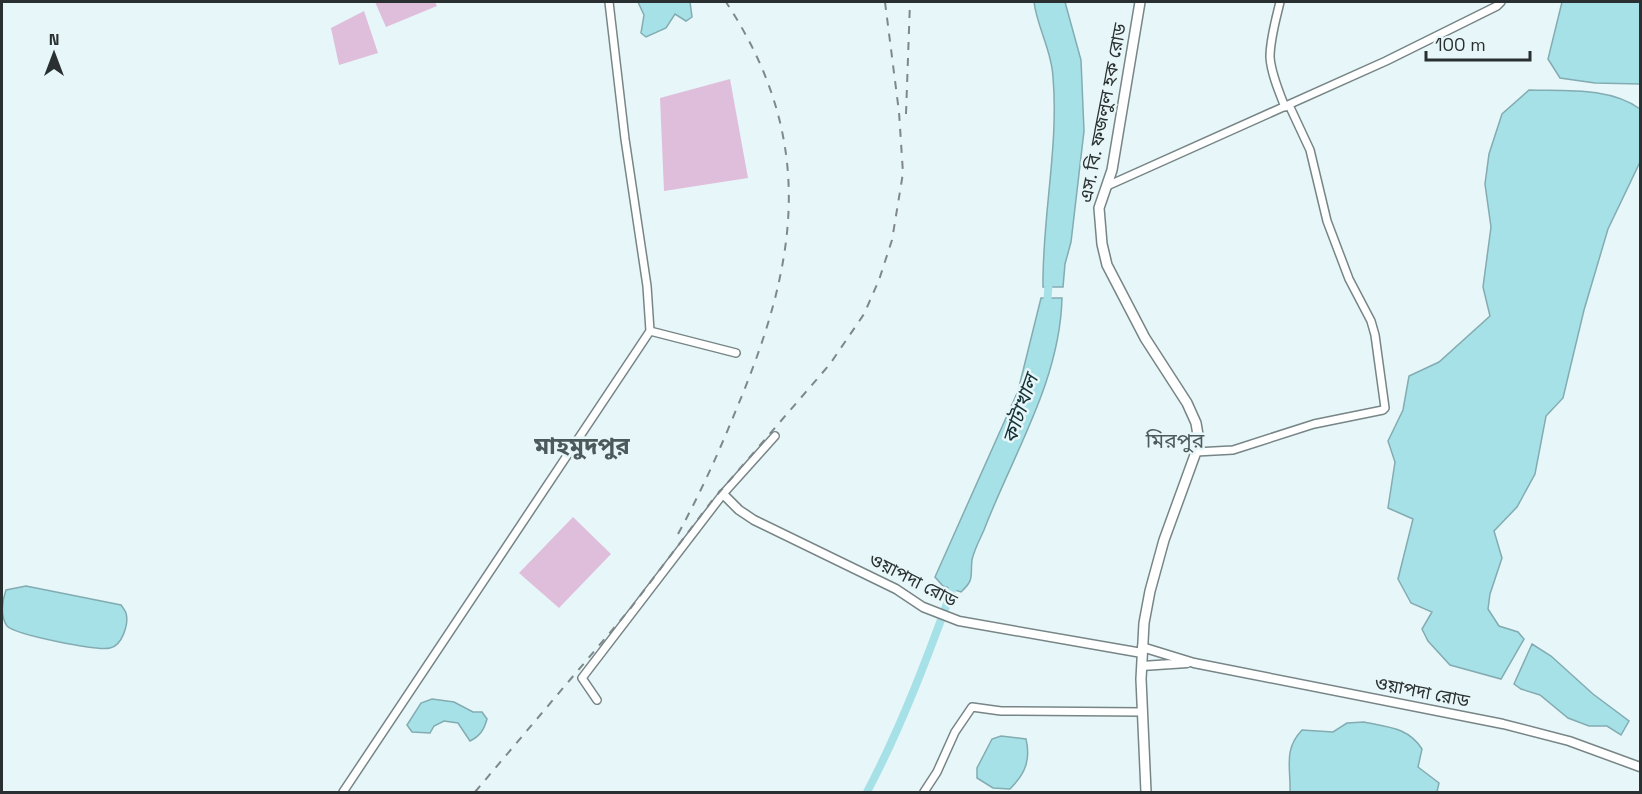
<svg xmlns="http://www.w3.org/2000/svg" width="1642" height="794" font-family="'Space Grotesk','Noto Sans Bengali',sans-serif">
	<style>
		.green { fill: #dfbedc }
		.water { fill: #a7e1e8; stroke: #82acb1; stroke-width: 1.5 }
		.lines { fill: none; stroke-linecap: round; stroke-linejoin: round }
		.canal { stroke: #a7e1e8; stroke-width: 8 }
		.minor-casing { stroke: #778586; stroke-width: 10 }
		.tertiary-casing { stroke: #778586; stroke-width: 11 }
		.secondary-casing { stroke: #778586; stroke-width: 12 }
		.minor { stroke: #fff; stroke-width: 7 }
		.tertiary { stroke: #fff; stroke-width: 8 }
		.secondary { stroke: #fff; stroke-width: 9 }
		.rail { stroke: #7e888a; stroke-width: 2; stroke-dasharray: 8 8; stroke-linecap: butt }
		.labels { text-anchor: middle; stroke-width: 5; stroke-linejoin: round; paint-order: stroke }
		.street-label { font-size: 18px; fill: #2a3031; stroke: #e7f6f8 }
		.water-label { font-size: 20px; font-style: italic; fill: #133135; stroke: #e7f6f8 }
		.quarter-label { font-size: 21px; fill: #4d5a5c; stroke: #e7f6f8 }
		.district-label { font-size: 24px; font-weight: bold; fill: #4d5a5c; stroke: #e7f6f8 }
	</style>
	<rect width="100%" height="100%" fill="#e7f6f8"/>
	<!-- green -->
	<path class="green" d="M375,2H435L437,6L386,27Z
		M364,11L378,53L339,65L331,28Z
		M730,79L748,178L664,191L660,98Z
		M573,517L611,554L559,608L519,573Z"/>
	<!-- water -->
	<path class="water" d="M638,2H690L692,17L686,21L675,14L666,28L646,37L641,33L644,15Z
		M1034,2H1065L1081,60L1084,131L1071,242L1065,264L1063,287H1043C1042,217 1059,147 1053,77C1052,51 1037,27 1034,2Z
		M1562,2H1640V84L1595,83L1560,78L1548,59Z
		M1529,90C1565,91 1610,87 1640,109V162L1608,229L1584,310L1563,398L1546,416L1535,474L1517,507L1494,531L1502,558L1490,594L1488,609L1499,626L1518,632L1524,639L1501,679L1450,665L1428,641L1422,629L1432,612L1411,603L1398,579L1413,519L1388,508L1395,462L1388,441L1403,410L1409,376L1439,362L1490,316L1483,287L1491,227L1485,184L1489,154L1502,114Z
		M1041,298H1062C1060,381 1013,454 984,530C980,539 974,550 972,560C970,576 975,579 961,592L943,586L935,577L1018,391Z
		M26,586L121,605C123,608 125,610 126,613C129,624 122,646 110,648C97,651 16,635 7,626C0,616 2,601 6,590Z
		M1532,644L1551,656L1593,694L1629,721L1621,735L1607,726H1589L1568,718L1540,695L1521,689L1514,684Z
		M432,699L454,702L473,712H482L487,719C484,730 480,736 470,741L458,723L444,721L434,726L430,733L412,732L407,725L421,703Z
		M1364,722C1387,727 1408,727 1422,749L1418,767L1439,783L1437,792H1290C1291,768 1283,750 1302,730L1333,732L1347,723Z
		M1001,736L1026,739C1031,760 1025,774 1010,789L993,788L977,778V768L992,739Z"/>
	<g class="lines">
		<!-- canal -->
		<path class="canal" d="M1047,307L1049,277
			M867,792C902,726 929,653 955,582"/>
		<defs>
			<path id="minor" d="M609,2L625,139L647,286L650,331
				M1280,2C1276,19 1270,39 1270,57C1271,73 1279,92 1285,107
				M1107,186L1386,61L1497,6L1501,2
				M1196,452L1233,450L1314,424L1383,410L1385,408L1375,335L1371,321L1349,279L1327,221L1310,150L1289,105
				M597,700L582,678L723,494L775,436
				M343,792L650,331L736,353
				M924,792L937,772L955,732L972,707L1001,711L1143,712"/>
			<path id="tertiary" d="M723,494L739,510L754,520L896,589L923,607L959,621L1142,653
				M1142,647L1194,663L1503,724L1569,741L1640,767
				M1142,666L1187,663"/>
			<path id="secondary" d="M1140,2L1112,170L1099,208L1102,244L1107,265L1145,338L1187,403L1196,423L1198,435L1196,452L1164,540L1150,591L1144,623L1141,679L1146,792"/>
		</defs>
		<!-- minor casing -->
		<use href="#minor" class="minor-casing"/>
		<!-- tertiary casing -->
		<use href="#tertiary" class="tertiary-casing"/>
		<!-- secondary casing -->
		<use href="#secondary" class="secondary-casing"/>
		<!-- minor -->
		<use href="#minor" class="minor"/>
		<!-- tertiary -->
		<use href="#tertiary" class="tertiary"/>
		<!-- secondary -->
		<use href="#secondary" class="secondary"/>
		<!-- rail -->
		<path class="rail" d="M906,114L910,2
			M678,534C700,494 719,452 736,410C798,263 818,142 726,2
			M475,792L630,609L711,502L830,364L864,314L879,280L892,240L903,173L899,112L885,2"/>
	</g>
	<g class="labels">
		<!-- street labels -->
		<g class="street-label">
			<text transform="translate(1103 113) rotate(-79)" y="6">এস. বি. ফজলুল হক রোড</text>
			<text transform="translate(913 580) rotate(27)" y="6">ওয়াপদা রোড</text>
			<text transform="translate(1422 692) rotate(11)" y="6">ওয়াপদা রোড</text>
		</g>
		<!-- water labels -->
		<g class="water-label">
			<text transform="translate(1020 409) rotate(-71)" y="7">কাটাখাল</text>
		</g>
		<!-- quarter labels -->
		<g class="quarter-label">
			<text x="1175" y="448">মিরপুর</text>
		</g>
		<!-- district labels -->
		<g class="district-label">
			<text x="582" y="454">মাহমুদপুর</text>
		</g>
	</g>
	<!-- border -->
	<rect width="1642" height="794" fill="none" stroke="#2a3031" stroke-width="6"/>
	<!-- north arrow -->
	<g transform="translate(54 54)" stroke="#e7f6f8" stroke-width="4.5" paint-order="stroke">
	<path d="M0-4.5L10 22L0 15L-10 22Z" fill="#2a3031"/>
	<text y="-9" font-size="16" font-weight="bold" text-anchor="middle" fill="#2a3031">N</text>
	</g>
	<!-- scale -->
	<path d="M1426 51v9h104v-9" fill="none" stroke="#2a3031" stroke-width="3"/>
	<text x="1435" y="51" font-size="18" fill="#2a3031" stroke="#e7f6f8" stroke-width="4.5" paint-order="stroke">100 m</text>
</svg>
